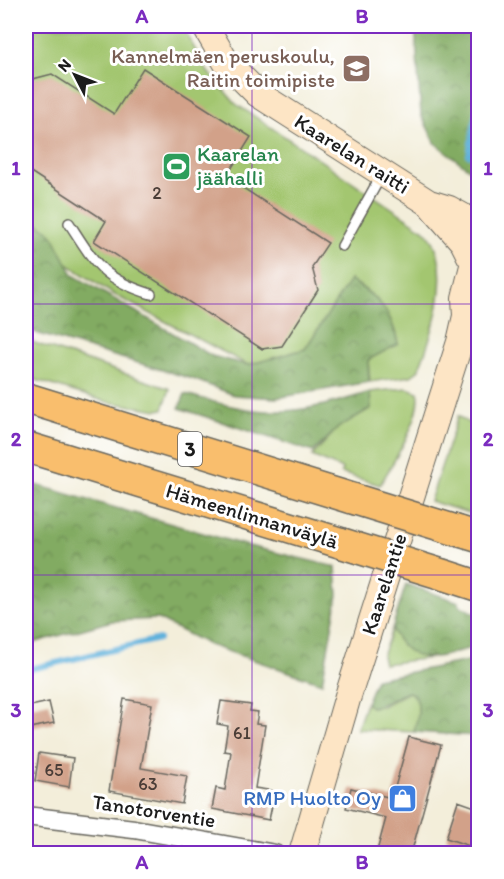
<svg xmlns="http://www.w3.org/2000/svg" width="504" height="879" font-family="Itim,sans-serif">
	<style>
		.green { fill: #a3c670; stroke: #607146; stroke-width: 1.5 }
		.forest { fill: url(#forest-crowns); stroke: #4f643f; stroke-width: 1.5 }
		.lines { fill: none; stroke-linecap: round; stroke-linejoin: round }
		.stream { stroke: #61b2dc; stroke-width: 6 }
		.building { fill: #d2a189 }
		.service-casing { stroke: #67665e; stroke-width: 12 }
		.minor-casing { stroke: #67665e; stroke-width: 21 }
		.secondary-casing { stroke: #67665e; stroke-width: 28 }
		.trunk-casing { stroke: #67665e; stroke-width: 33 }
		.service { stroke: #fff; stroke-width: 9 }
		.minor { stroke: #fff; stroke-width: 18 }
		.secondary { stroke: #fde5c5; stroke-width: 26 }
		.trunk { stroke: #f9be6d; stroke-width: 30 }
		.trunk-bridge-casing { stroke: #67665e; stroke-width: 33; stroke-linecap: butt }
		.trunk-bridge { stroke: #f9be6d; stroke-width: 30 }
		.grid { fill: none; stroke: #7b2cbf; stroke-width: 1.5; stroke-opacity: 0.55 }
		.labels { text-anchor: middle; stroke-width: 6; stroke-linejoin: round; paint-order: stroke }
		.number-label { font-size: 18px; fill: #4a3d37 }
		.shield { fill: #fff; stroke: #606060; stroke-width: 1.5 }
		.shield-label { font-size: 20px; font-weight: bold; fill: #1c1c1c }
		.education-label { font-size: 21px; fill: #785e54; stroke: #fff; text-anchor: end }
		.leisure-label { font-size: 21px; fill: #27864d; stroke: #fff; text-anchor: start }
		.street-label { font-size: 21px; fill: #1c1c1c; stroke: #fff }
		.shop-label { font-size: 21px; fill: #366cbe; stroke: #fff; text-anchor: end }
		.neatline { fill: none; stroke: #7b2cbf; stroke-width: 2 }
		.grid-label { font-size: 20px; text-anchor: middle; font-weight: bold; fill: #7b2cbf }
	</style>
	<defs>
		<pattern id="forest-crowns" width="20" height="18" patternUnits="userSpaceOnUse" patternTransform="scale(1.5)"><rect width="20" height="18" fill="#82ab62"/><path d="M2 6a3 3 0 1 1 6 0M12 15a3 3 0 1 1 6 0" fill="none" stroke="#6a8a50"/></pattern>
	</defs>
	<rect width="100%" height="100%" fill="#fff"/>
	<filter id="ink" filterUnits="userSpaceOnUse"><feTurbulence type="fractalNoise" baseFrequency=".0167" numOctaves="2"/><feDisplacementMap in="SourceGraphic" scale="12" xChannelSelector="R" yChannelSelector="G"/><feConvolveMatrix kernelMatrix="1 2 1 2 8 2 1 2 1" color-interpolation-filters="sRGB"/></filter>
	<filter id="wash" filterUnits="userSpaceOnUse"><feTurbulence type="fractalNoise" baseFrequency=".008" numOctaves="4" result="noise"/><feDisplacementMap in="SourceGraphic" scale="24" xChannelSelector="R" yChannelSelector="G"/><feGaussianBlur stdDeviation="1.35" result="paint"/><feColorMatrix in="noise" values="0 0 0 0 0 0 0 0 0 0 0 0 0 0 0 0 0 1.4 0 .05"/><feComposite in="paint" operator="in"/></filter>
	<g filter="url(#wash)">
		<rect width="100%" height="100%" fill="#f3eeda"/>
		<!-- green -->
		<path class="green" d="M26,26H182L208,72L236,104L426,231C456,265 433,334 418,371L411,376L370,382L368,360L398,343C391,310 379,298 351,280L305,349L248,365L113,294L26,237Z
			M26,340L170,389L163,409L158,410L107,402L26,377Z
			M407,388L418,392C425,413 391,466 380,485L341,473L342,469L312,456L339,427L371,408L370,392Z
			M458,416L478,429V516L430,501Z
			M392,629C401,648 410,655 431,658L384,664L382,656Z
			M409,692C424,699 417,720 414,732L357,729L366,703L371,707L382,706Z"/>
		<!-- forest -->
		<path class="forest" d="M415,26H478V176L436,144L421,115Z
			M26,214L52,234L73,275L212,356L248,365L305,349L350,280C379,298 391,310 398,344L368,360L369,382L276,398L234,395L193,379L39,334L26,328Z
			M370,392L371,408L339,427L313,452L179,408L185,394C212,401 239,410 266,411C301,413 338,402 370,392Z
			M26,482L241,544L336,567L338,595L322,683L209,645L158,619L112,621L26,645Z
			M406,584L459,602V605L478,615V646C441,656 413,672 392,629Z
			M478,659V736L414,732C417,720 424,699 409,692C395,696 386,705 371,707L366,703L376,679Z"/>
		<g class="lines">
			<!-- stream -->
			<path class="stream" d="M469,155L478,103
				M26,670L159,639"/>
		</g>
		<g id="blocks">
			<!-- building -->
			<path class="building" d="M143,68L251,137L226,177L328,243L312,267L318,290L282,346L262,349L94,241L106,221L26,169V90L33,79L52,74L114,114Z
				M124,699L152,704L141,768L187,776L182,804L109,791Z
				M221,701L251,705L250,711L258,712L256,724L265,725L255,788L275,791L269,820L212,809L216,788L225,790L231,752L224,751L228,726L217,724Z
				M49,702L54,723L26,729V707Z
				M409,737L441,745L411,854H386L377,851L386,818L346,808L351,788L392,798Z
				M39,753L73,758L69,787L35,781Z
				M458,801L478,808V849L446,838Z"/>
		</g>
	</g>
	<g filter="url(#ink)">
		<use href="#blocks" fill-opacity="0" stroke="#67665e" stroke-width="1.5"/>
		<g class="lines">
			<defs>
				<path id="service" d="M69,223C95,263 102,279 151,294
					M342,246L382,174"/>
				<path id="minor" d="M26,816L134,829L275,854"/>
				<path id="secondary" d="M205,26L226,62L258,94L429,203L449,209L478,225
					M433,208L463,242L470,256
					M302,854L348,696L460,342L466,316L465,298L473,266"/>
				<path id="trunk" d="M26,398L354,499
					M26,447L341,543
					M458,531L478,537
					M444,575L478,586"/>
			</defs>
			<!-- service casing -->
			<use href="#service" class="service-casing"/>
			<!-- minor casing -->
			<use href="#minor" class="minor-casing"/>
			<!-- secondary casing -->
			<use href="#secondary" class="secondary-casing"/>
			<!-- trunk casing -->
			<use href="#trunk" class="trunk-casing"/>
			<!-- service -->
			<use href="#service" class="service"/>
			<!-- minor -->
			<use href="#minor" class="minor"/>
			<!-- secondary -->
			<use href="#secondary" class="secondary"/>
			<!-- trunk -->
			<use href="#trunk" class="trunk"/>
			<defs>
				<path id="trunk-bridge" d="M354,499L458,531
					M341,543L444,575"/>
			</defs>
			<!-- trunk-bridge casing -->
			<use href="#trunk-bridge" class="trunk-bridge-casing"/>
			<!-- trunk-bridge -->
			<use href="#trunk-bridge" class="trunk-bridge"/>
		</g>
	</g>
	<!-- grid -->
	<path class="grid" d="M252,26V854M26,304H478M26,575H478"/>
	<!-- icons -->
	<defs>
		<symbol id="school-square" viewBox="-11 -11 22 22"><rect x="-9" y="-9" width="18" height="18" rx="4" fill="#8d6e63" stroke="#fff"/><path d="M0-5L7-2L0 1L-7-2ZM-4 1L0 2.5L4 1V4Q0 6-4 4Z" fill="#fff"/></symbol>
		<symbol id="stadium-square" viewBox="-11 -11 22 22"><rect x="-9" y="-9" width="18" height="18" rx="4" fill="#2e9e5b" stroke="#fff"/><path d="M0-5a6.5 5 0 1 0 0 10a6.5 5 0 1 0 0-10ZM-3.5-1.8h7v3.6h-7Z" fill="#fff"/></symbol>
		<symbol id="shop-square" viewBox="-11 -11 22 22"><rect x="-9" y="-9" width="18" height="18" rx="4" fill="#3f7fe0" stroke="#fff"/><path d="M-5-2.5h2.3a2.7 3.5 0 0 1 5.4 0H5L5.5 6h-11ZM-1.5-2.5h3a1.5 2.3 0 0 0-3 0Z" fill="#fff"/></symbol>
	</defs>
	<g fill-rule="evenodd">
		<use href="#school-square" x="340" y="52" width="33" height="33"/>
		<use href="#stadium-square" x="160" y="150" width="33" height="33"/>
		<use href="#shop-square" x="386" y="782" width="33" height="33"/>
	</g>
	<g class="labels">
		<!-- number labels -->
		<g class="number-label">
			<text x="157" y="199">2</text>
			<text x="242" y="739">61</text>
			<text x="54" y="776">65</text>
			<text x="148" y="790">63</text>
		</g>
		<!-- shield labels -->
		<rect class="shield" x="178" y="432" width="24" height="34" rx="4.5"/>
		<g class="shield-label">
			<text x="190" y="456">3</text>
		</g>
		<!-- education labels -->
		<g class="education-label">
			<text x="335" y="63">Kannelmäen peruskoulu,<tspan x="335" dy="24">Raitin toimipiste</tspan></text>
		</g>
		<!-- leisure labels -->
		<g class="leisure-label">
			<text x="197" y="161">Kaarelan<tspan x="197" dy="24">jäähalli</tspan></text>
		</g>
		<!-- street labels -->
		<g class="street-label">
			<text transform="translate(352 154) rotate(32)" y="7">Kaarelan raitti</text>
			<text transform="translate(252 516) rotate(17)" y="7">Hämeenlinnanväylä</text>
			<text transform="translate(384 584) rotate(-72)" y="7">Kaarelantie</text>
			<text transform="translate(154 811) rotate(9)" y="7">Tanotorventie</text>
		</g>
		<!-- shop labels -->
		<g class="shop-label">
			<text x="381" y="805">RMP Huolto Oy</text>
		</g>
	</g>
	<!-- margin -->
	<rect width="504" height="879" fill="none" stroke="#fff" stroke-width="66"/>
	<!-- north arrow -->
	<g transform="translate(75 75) rotate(312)" stroke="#ffffff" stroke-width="4.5" paint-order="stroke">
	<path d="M0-4.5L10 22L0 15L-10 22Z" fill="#1c1c1c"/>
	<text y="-9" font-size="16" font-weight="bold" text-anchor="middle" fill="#1c1c1c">N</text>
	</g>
	<rect x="33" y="33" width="438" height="813" class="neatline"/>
	<g class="grid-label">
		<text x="142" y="23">A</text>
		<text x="362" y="23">B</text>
		<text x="16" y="175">1</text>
		<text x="488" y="175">1</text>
		<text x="16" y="446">2</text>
		<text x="488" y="446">2</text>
		<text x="16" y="717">3</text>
		<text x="488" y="717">3</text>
		<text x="142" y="869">A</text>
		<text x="362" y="869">B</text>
	</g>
</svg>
